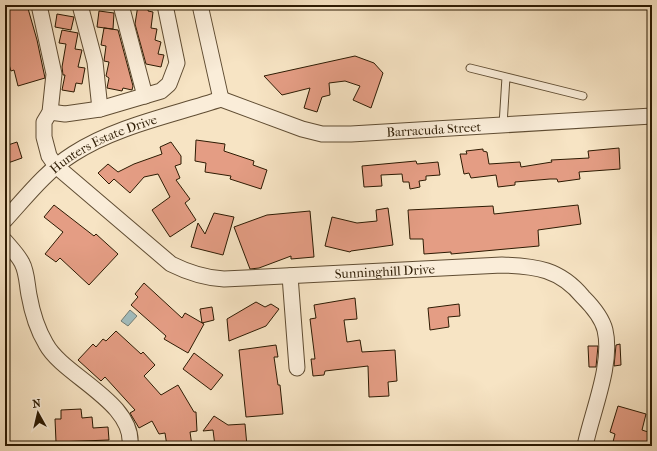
<svg xmlns="http://www.w3.org/2000/svg" width="657" height="451" font-family="'IM FELL French Canon',serif">
	<style>
		.water { fill: #a1bcbd; stroke: #737c73 }
		.building { fill: #e49d84; stroke: #2d1b03 }
		.lines { fill: none; stroke-linecap: round; stroke-linejoin: round }
		.lane-casing { stroke: #604d33; stroke-width: 9 }
		.street-casing { stroke: #604d33; stroke-width: 17 }
		.lane { stroke: #faedd9; stroke-width: 7 }
		.street { stroke: #faedd9; stroke-width: 15 }
		.labels { text-anchor: middle; stroke-width: 3; stroke-linejoin: round; paint-order: stroke }
		.street-label { font-size: 13px; fill: #2d1b03; stroke: #faedd9 }
	</style>
	<rect width="100%" height="100%" fill="#f7e4c4"/>
	<filter id="stains"><feTurbulence type="fractalNoise" baseFrequency=".005" numOctaves="4"/><feColorMatrix values="0 0 0 0 .2 0 0 0 0 .09 0 0 0 0 .02 0 0 0 .5 -.17"/></filter>
	<radialGradient id="worn" r=".72"><stop offset=".6" stop-color="#630" stop-opacity="0"/><stop offset="1" stop-color="#630" stop-opacity=".3"/></radialGradient>
	<!-- water -->
	<path class="water" d="M130,310L137,316L128,326L121,321Z"/>
	<!-- building -->
	<path class="building" d="M5,5H27L37,40L45,78L18,86L14,70L11,71L5,52Z
		M138,5H149L148,11L153,12L151,28L157,29L155,40L161,42L158,54L164,55L161,67L146,64L135,24Z
		M99,11L114,13L113,29L97,27Z
		M57,14L74,17L71,30L55,27Z
		M104,28L118,30L133,86L132,90L123,88L122,91L107,88L109,78L106,76L109,62L104,61L106,46L101,45Z
		M62,30L78,33L75,49L82,50L78,67L85,68L82,84L76,83L74,92L62,90L65,75H63L62,67L66,44L59,43Z
		M355,56L374,63L383,73L371,108L353,100L360,86L345,81L329,83L330,95L322,97L317,112L304,108L310,88L282,95L264,76Z
		M196,140L225,144L224,151L254,161L253,165L267,170L261,189L230,179L231,176L205,172L206,163L195,161Z
		M17,142L22,158L5,164V146Z
		M171,142L181,156V164L175,166L180,178L176,180L190,199L185,203L196,220L170,237L152,210L170,197L158,174L144,177L130,193L114,179L109,184L98,173L108,164L118,172L134,164L162,154L160,147Z
		M619,148L620,169L579,172L580,179L558,182L557,179H550L515,182V185L498,187L496,175L471,178L469,173L464,174L460,154H467L466,151L483,149V151L487,152L489,164L520,162L521,167L552,162L551,160L589,158L588,151Z
		M416,161L417,164L438,162L440,175L426,176V180L419,181L420,187L410,189L409,182H403L402,174L381,175L382,186L364,187L362,166Z
		M54,205L94,236L96,234L118,254L89,285L60,258L56,262L45,254L63,232L44,217Z
		M578,205L581,224L538,230L539,246L451,254V252L424,254L423,239H410L408,210L493,206L494,214Z
		M388,208L393,245L351,251L350,252L325,246L332,217L357,223L377,221L376,210Z
		M310,211L314,257L291,259V256L259,268L250,269L234,227L267,215Z
		M214,213L234,217L223,255L191,247L198,223L205,234Z
		M144,283L182,318L185,313L204,324L188,353L164,339L166,336L131,305L138,297L135,294Z
		M355,298L357,319L344,320L347,342L360,340L362,352L395,350L397,381L388,382L389,396L369,397L368,366L325,371L324,375L313,376L311,359H315L310,319L316,318L314,305Z
		M256,302L265,307L271,304L279,309L266,326L229,341L227,319Z
		M459,304L460,316L448,317L449,327L430,330L428,308Z
		M212,307L214,320L202,323L200,309Z
		M116,331L141,354L143,352L155,365L144,376L161,395L178,385L194,412H196L197,431L190,432L192,446H167L165,433L159,434L152,421L139,428L130,413L135,410L105,377L101,381L78,360L93,344L96,347L103,339L106,341Z
		M620,344L621,365L614,366L616,345Z
		M276,345L278,357H274L278,385H280L283,414L246,417L239,350Z
		M588,346H598L596,367H589Z
		M194,353L223,375L211,390L183,369Z
		M618,406L646,414L642,430L651,433L647,446H626L613,442L615,434L610,432Z
		M81,409L82,418L92,417L93,428L108,427L109,440L56,442L55,419H61V410Z
		M214,416L228,425L245,424L247,446H215L213,430L203,431Z"/>
	<g class="lines">
		<defs>
			<path id="lane" d="M470,68L583,96
				M503,125L506,77"/>
			<g id="street">
				<path id="s1" d="M39,5L54,74L50,112L44,122V137L49,156L56,166L171,264C189,273 204,278 224,279L502,265C536,266 560,269 583,297C591,305 602,318 605,330C613,364 592,412 585,446"/>
				<path d="M80,5L95,62L100,109"/>
				<path d="M121,5L145,96"/>
				<path d="M200,5L221,99"/>
				<path id="s2" d="M221,99L302,129L322,134H351L652,116"/>
				<path d="M50,112L65,114L100,109L161,91L169,84L177,63L165,5"/>
				<path id="s3" d="M5,220C26,197 46,171 73,154C116,126 173,115 221,99"/>
				<path d="M5,241C11,248 18,255 22,263C27,272 27,285 29,295C32,312 37,329 46,344C63,376 135,402 130,446"/>
				<path d="M290,276L297,368"/>
			</g>
		</defs>
		<!-- lane casing -->
		<use href="#lane" class="lane-casing"/>
		<!-- street casing -->
		<use href="#street" class="street-casing"/>
		<!-- lane -->
		<use href="#lane" class="lane"/>
		<!-- street -->
		<use href="#street" class="street"/>
	</g>
	<g class="labels">
		<!-- street labels -->
		<g class="street-label">
			<text dy="5" stroke="none"><textPath href="#s2" startOffset="219">Barracuda Street</textPath></text>
			<text dy="5" stroke="none"><textPath href="#s3" startOffset="127">Hunters Estate Drive</textPath></text>
			<text dy="5" stroke="none"><textPath href="#s1" startOffset="535">Sunninghill Drive</textPath></text>
		</g>
	</g>
	<!-- margin -->
	<rect width="657" height="451" fill="none" stroke="#f7e4c4" stroke-width="20"/>
	<rect x="6" y="6" width="645" height="439" fill="none" stroke="#2d1b03" stroke-width="2"/>
	<rect x="10" y="10" width="637" height="431" fill="none" stroke="#2d1b03"/>
	<!-- north arrow -->
	<g transform="translate(38 413) rotate(352)" stroke="#faedd9" stroke-width="3" paint-order="stroke">
	<path d="M0-3L7 15L0 10L-7 15Z" fill="#2d1b03"/>
	<text y="-6" font-size="11" font-weight="bold" text-anchor="middle" fill="#2d1b03">N</text>
	</g>
	<rect width="100%" height="100%" filter="url(#stains)"/>
	<rect width="100%" height="100%" fill="url(#worn)"/>
</svg>
